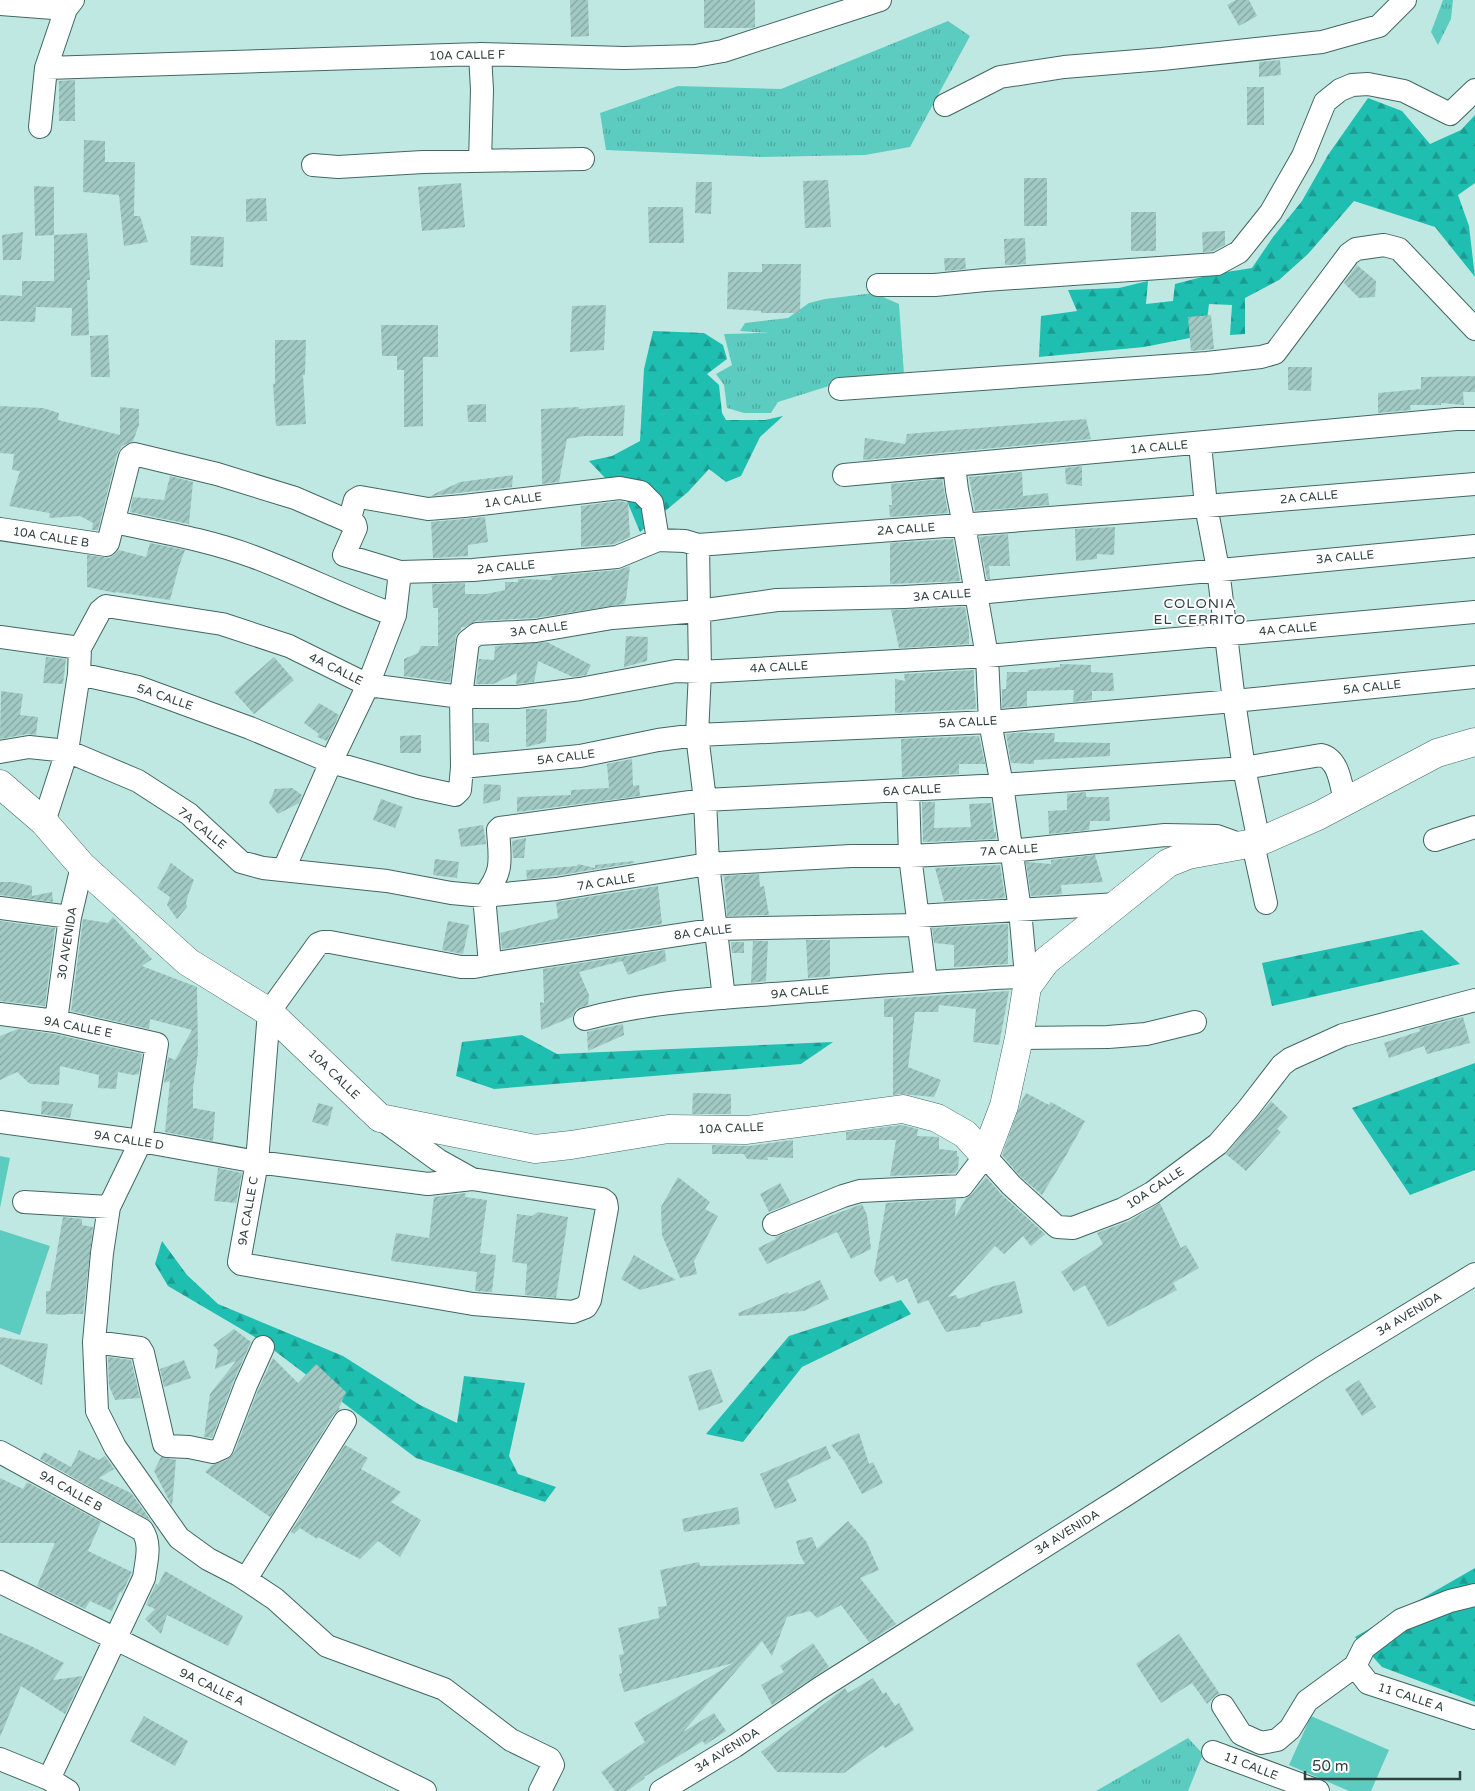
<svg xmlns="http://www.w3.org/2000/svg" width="1475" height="1791" font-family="'Varela Round',sans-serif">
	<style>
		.grass { fill: url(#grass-tufts) }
		.forest { fill: url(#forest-firs) }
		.garden { fill: #5dccc0 }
		.building { fill: url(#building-hatch) }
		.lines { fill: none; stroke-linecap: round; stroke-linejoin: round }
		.minor-casing { stroke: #426762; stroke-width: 24 }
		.tertiary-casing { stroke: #426762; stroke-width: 29 }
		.minor { stroke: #fff; stroke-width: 22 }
		.tertiary { stroke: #fff; stroke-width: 28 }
		.labels { text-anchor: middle; stroke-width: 4; stroke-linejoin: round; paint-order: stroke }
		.street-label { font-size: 12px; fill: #30403e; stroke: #fff }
		.neighbourhood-label { font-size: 14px; letter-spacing: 1px; fill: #30403e; stroke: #fff }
	</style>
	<defs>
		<pattern id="grass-tufts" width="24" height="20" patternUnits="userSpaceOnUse" patternTransform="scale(1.25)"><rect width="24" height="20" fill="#5dccc0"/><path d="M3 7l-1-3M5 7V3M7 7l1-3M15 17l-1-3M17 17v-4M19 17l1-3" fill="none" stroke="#4da79d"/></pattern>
		<pattern id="forest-firs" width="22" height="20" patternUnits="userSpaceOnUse" patternTransform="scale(1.25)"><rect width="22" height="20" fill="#1ebeb1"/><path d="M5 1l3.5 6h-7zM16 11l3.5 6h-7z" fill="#1b9c91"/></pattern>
		<pattern id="building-hatch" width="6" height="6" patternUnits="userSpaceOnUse" patternTransform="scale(1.25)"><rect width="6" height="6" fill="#a2cac4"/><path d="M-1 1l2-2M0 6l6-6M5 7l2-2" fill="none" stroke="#84a5a1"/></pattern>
	</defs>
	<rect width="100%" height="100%" fill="#c0e8e2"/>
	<!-- grass -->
	<path class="grass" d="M1443,0H1453L1451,19L1438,45L1431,32Z
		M948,21L970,36L910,147L865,155L763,157L606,150L600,113L678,86L781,89Z
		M874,293L899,304L904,375L848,380L778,402L771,413H744L727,408L724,385L716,374L732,365L724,334L769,333L740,331L745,323L788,318L809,303L825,299Z
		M1188,1738L1203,1754L1188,1791H1096Z"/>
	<!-- forest -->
	<path class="forest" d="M1368,98L1402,111L1430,144L1461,130L1475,115V183L1458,195L1469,226L1475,277L1435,227L1354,201L1308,254L1279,280L1245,298V334L1230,335L1232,305L1209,304L1205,335L1144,347L1039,357L1041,316L1077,311L1068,290L1119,288L1148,281L1146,304L1173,301L1175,284L1214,274L1252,268L1273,237L1302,201L1328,155Z
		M653,331L704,333L723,345L727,359L707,374L719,385L722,413L726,420H765L783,416L760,437L741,476L726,482L709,469L688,492L640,532L627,501L589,461L612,456L640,441L644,369Z
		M1422,930L1460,964L1272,1006L1262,963Z
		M522,1035L557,1054L833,1042L801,1064L494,1089L456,1076L462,1042Z
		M1475,1063V1170L1410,1195L1352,1108Z
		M162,1241L187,1275L218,1304L343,1356L420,1405L457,1423L464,1376L525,1383L509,1456L518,1474L556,1487L545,1502L416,1458L263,1342L168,1286L155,1264Z
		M901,1300L911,1314L802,1367L743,1442L706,1434L789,1336Z
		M1475,1568V1702L1382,1667L1355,1637Z"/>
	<!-- garden -->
	<path class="garden" d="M0,1156L10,1158L0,1208Z
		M0,1230L50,1246L20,1335L0,1328Z
		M1311,1716L1389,1750L1371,1791H1349L1289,1765Z"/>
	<!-- building -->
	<path class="building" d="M570,0H588L589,36L571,37Z
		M704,0H755V27L750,28H704Z
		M1236,0H1249L1257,16L1239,26L1227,5Z
		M1280,60L1281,75L1259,77V62Z
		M75,80V121H59V81Z
		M1247,87H1264V125H1247Z
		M84,140L105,141V162H135L134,216H140L148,242L124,246L119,195L83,192Z
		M1024,178H1047V226H1024Z
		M828,180L831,227L805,228L803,181Z
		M696,182H712L711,214L695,213Z
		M461,183L465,227L422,231L418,187Z
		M34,186L54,187V235L35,236Z
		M266,198L267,221L246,222V199Z
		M648,207H683L684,243H649Z
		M1131,212H1156V251H1131Z
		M1225,231V245L1213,251L1203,252L1202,232Z
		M23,232L21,260H3L2,235Z
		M87,233L90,280H87L89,335L71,336L72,308L36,307L35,322L0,321V295L22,296V281H54V235Z
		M191,236L224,237L223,267L190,265Z
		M1025,238L1026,264L1005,265L1004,239Z
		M944,258H965L966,269L945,271Z
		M762,264H801L800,313H761V311L727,309L728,272H762Z
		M1357,265L1376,281L1375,297L1359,298L1344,283Z
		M606,305L604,350L570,352L572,306Z
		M1211,315L1214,349L1191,351L1188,317Z
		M381,325H438V357H423V426L404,427V370H397V356H382Z
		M108,335L110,377H91L90,336Z
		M275,340H306L305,375H303L306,424L276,426L273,384H275Z
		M1288,367H1312L1311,391L1288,390Z
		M1475,376V392H1463L1464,405L1441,403V405H1410L1411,410L1378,413V393L1421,389V377Z
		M486,404V422H468L467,405Z
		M625,405L623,436H584L567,439L559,482L542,484L541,409L579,407V409Z
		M0,406L43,408L59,413L58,420L120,435V407L139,409V425L133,441L122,446L117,454L98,530H92L93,523L80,516L49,518L50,513L9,506L20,471L12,470L14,454L0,453Z
		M1086,419L1091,439L863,460L865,438L905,444L907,434Z
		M1082,466V486L1066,484L1065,468Z
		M1022,472L1023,496L1048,493L1049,505L975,511L969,477Z
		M513,475L512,487L430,496L460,482Z
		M170,476L193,482L189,524L130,512L133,497L164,500Z
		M942,479L948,513L890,517L889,505H892L891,484Z
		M620,501L628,503L630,537L614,544L581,547V506Z
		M485,517L488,542L468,545V556L433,558L431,522Z
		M1115,527L1114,555L1097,554V559L1076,561L1075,529Z
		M1008,534L1010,566H989L990,579H987L979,537Z
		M953,539L960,581L890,584V543Z
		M150,543L185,550L179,566L170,600L116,592V593L87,587V555L110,558L119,550L146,557Z
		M633,565L630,566L626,599L624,604L535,618L476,621L465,627H461V630L456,635L450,682L404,676V659L418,653L421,646H438V608H433L432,584L465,583V594H486L505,590V582H518V579L552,580L551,576L618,570Z
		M965,607L969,632V644L899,648L891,610Z
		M626,636L648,637L647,661L624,667Z
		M547,642L591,665L586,675L573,677L538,661L534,682L516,684L517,673L493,684H476L479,659L494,660L495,646Z
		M46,657L66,659L63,684L43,683Z
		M274,657L294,680L254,714L234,692Z
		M1060,664L1091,665V672L1113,673L1114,691H1092V700L1073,702L1074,690L1027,691V706L1002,708V689H1006L1007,672H1028V670L1060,667Z
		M974,670V691H975L976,709L895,713V679L905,681L904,674Z
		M1,691L23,694L20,715L38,717L36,735L27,734L0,739Z
		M319,703L339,715L327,741L317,737L319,734L304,723Z
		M526,709H547L546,742L526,747Z
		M474,723H489V742L475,741Z
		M1027,732V733H1055L1054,742L1110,743V756L1034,760V764L1011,763L1006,734Z
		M421,735V753H400V736Z
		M979,736L985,764H959V774L902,777L901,739Z
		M632,759L633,786L639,785L640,796L517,812V797L571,795V790L609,788L607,764Z
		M484,784L501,785L500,800L483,804Z
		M292,788L302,795L299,803L278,814L269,803L275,789Z
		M1086,792V797H1109L1110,821H1090L1089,830L1049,834L1048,811L1067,810V794Z
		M381,799L403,807L395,828L373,820Z
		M922,802H935L934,828L971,827L969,804L991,803L994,832H996V839L923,842Z
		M483,825L486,844L461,847L458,829Z
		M526,838L524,858H513L512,841Z
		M1095,855L1103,882L1061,885L1062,894L1031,896L1026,862L1051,864V860Z
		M435,859L459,862L457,878L433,875Z
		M634,861V863L554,876L527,879L526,870L577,866L578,864L595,868V865Z
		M171,863L194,880L188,895L186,903L187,907L177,919L167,905L170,897L157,888Z
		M1000,865L1005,898L944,901L935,868Z
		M759,874L760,887L764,886L769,915L727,916L724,876Z
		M0,882H13L32,886V896L52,892L53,902L0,895Z
		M658,886L662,924L502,949L500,933L558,918L556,902Z
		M113,917L152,959L142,966L197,987L198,1052L193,1088V1108L215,1112L213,1141L165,1132L170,1081L164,1083L168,1057L175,1060L192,1030L150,1019L149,1029L71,1011L83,919L108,923Z
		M0,921L55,928L45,1006L0,1001Z
		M448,921L469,925L463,954L442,950Z
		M1008,924V964L954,967V945L934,943L932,928Z
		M806,940H830V976L808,978Z
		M753,941H768L766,981L751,983Z
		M731,942H744V953H732Z
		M665,950L666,961L628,975L622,961L579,972L589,995L588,1005L576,1009L572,1017L541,1030L540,1002L544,1003L543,969Z
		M1009,991L999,1045L973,1042L976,1009L939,1005L938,1012H915L908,1067L941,1080L934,1097L901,1094L893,1095V1017H884V999Z
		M1463,1017L1470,1043L1427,1054L1424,1046L1389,1058L1384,1043L1420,1031L1419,1028Z
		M623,1024L624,1035L588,1051L587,1032Z
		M18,1029L54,1034L142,1054L139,1074L133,1075L118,1072L116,1089L98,1088L99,1075L60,1066L59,1085L30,1084L17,1072L0,1080V1036Z
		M693,1093L731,1094V1114H692Z
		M1026,1093L1049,1105L1051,1102L1085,1121L1064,1159L1042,1195L1020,1176L1002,1155L1021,1102Z
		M42,1101L73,1104L70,1118L41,1114Z
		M1271,1101L1288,1117L1277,1129L1281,1132L1246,1171L1226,1154Z
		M318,1103L333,1107L328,1126L312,1122Z
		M902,1125L918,1129L917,1136L939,1137V1149L957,1151V1156L959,1157L958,1169L955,1173L890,1176L896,1140H846V1132Z
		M793,1140V1158L767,1157L768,1160L747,1159L744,1154H712V1145L749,1146Z
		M218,1168L242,1173L236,1203L214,1201Z
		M678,1177L710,1202L705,1209L718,1216L694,1261L697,1274L680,1278L662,1235L661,1207Z
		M986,1177L1002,1195L1045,1234L1031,1246L1023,1236L1004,1254L995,1246L948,1297L956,1295L958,1299L994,1286L1015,1281L1023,1313L981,1323V1326L946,1332L928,1300L918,1304L907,1278L897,1283L893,1275L880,1282L874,1273L886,1203L956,1199L955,1217L966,1198L972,1194Z
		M780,1183L791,1203L769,1212L760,1194Z
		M466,1193L465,1197L487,1200L480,1253L496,1255L492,1292L475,1291L477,1272L391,1261L396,1233L429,1238L434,1197Z
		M1160,1203L1181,1248L1186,1245L1199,1268L1173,1283L1177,1290L1108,1327L1085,1285L1074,1292L1061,1272L1103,1244L1097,1233L1129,1221Z
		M862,1204L867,1215L871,1249L851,1259L837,1232L767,1264L758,1248L776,1239L775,1237Z
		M538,1212L568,1217L556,1298L525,1295L527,1264L512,1262L517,1214L532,1216Z
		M63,1217L82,1219V1225L93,1227L83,1314H66L65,1315L46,1314V1291H50Z
		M634,1255L676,1280L640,1290L621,1279Z
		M820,1280L829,1299L804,1311L739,1316L738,1313L788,1292L789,1294Z
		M234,1329L251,1342L234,1380L212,1438L204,1437L210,1394L236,1361L215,1369L218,1350L213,1345Z
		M0,1337L48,1344L42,1385L0,1364Z
		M108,1357L131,1360L140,1398L115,1400L109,1386Z
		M273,1358L298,1383L316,1364L346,1392L339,1408L340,1409L334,1414L270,1517L205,1472L212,1465L227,1460L234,1453L258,1390Z
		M184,1360L191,1378L164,1387L160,1369Z
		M711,1369L723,1402L699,1411L688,1376Z
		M1359,1380L1376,1407L1362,1416L1345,1389Z
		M859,1433L869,1464L873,1462L883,1483L862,1494L844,1461L831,1445Z
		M345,1445L368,1458L361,1469L401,1492L391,1502L421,1520L400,1557L378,1541L360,1559L318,1537L317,1539L300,1528L294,1534L291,1532Z
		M826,1446L831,1458L787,1480L797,1501L775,1509L760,1474Z
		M79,1450L99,1460L105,1456L114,1469L99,1478L131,1493L151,1521L40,1459L44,1452L71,1467Z
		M161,1457L176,1460L172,1506L154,1471Z
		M0,1478L23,1489L27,1482L101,1522L88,1551L132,1572L122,1593L120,1592L112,1611L90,1601L85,1609L37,1586L55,1543H0Z
		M738,1507L740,1524L684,1532L682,1519Z
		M848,1521L866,1541L879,1570L860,1578L896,1624L869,1642L841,1605L817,1618L810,1611L787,1617L772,1656L762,1641L683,1732L714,1713L726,1731L705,1745L703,1741L644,1777L645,1778L627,1791H615L601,1772L645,1742L634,1723L733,1663L624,1692L619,1674L622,1673L619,1655L624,1654L618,1628L659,1618L658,1607L667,1606L660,1570L699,1562L700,1566L805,1564L799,1553L796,1541L812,1537L817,1549Z
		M165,1571L243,1616L228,1646L167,1615L161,1634L145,1619L155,1609L146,1605L156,1584L158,1585Z
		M0,1633L31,1646L64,1663L53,1680L83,1676L65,1714L21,1686L0,1737Z
		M1179,1634L1220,1694L1216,1695L1207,1704L1192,1683L1161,1703L1136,1664Z
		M813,1643L829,1667L772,1705L761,1685L784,1672L780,1666Z
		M873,1678L883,1694L886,1692L895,1706L899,1703L914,1730L885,1748L883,1745L844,1773L777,1772L761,1752L845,1688L848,1693Z
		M144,1716L188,1741L175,1766L130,1741Z"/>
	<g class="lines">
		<defs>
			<path id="minor" d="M0,4L66,9
				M46,68L480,54L624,58L695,56L723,51L880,0
				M945,105L1000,77L1064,67L1162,59L1322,42L1379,26L1405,0
				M40,127L46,68L66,9L73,0
				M480,161L482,90L480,54
				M313,165L338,167L423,162L583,159
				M878,285H935L985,280L1217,264L1239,252L1271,212L1303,156L1325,102L1340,90L1352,85L1368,84L1404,91L1450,114L1475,90
				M840,389L1207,363L1261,357L1275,353L1349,254L1356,249L1384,245L1399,249L1475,329
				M1200,444L1206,506L1218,569L1234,701L1244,768L1259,842
				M954,465L957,490L964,525L987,656L990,722L1002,785L1020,910L1027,987
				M844,475L1456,419H1475
				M114,522C161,532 209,540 254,557C302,575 347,598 395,615
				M349,522L355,500L360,497L428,509L464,506L620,488L641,492L652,503L658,540
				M0,529L106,545L108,543L130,457L134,454L217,474L295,498L355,524L356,528L344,555L400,572L473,570L617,557L658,540L685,541L698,545L1206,506L1475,484
				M698,545L700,672L697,735L705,800L708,864L724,998
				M0,637L80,648
				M79,674L138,687L250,728L331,762L418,787L455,795L460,790L462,767L461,697L468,641L477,634L536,631L612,618L699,611L777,600L904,597L977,593L1475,546
				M0,752L29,747L67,751L138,781L189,814L241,862L263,868L387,881L451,893L484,896L556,889L708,864L851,856H910L1010,851L1165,835L1217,836L1245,846
				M462,767L580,756L658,740L697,735L990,722L1234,701L1475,677
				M908,790L910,856L926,982
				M44,822L67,751L79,674L80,648L100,611L106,606L222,624L289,646L368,685L461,697H517L580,689L676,671L700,672L987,656L1475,612
				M1435,840L1475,827
				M1253,844L1266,903
				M284,869L331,762L368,685L395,615L400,572
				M0,908L70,917
				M917,916L1118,904
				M490,964L717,929L918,925
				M0,1014L56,1021L157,1044L141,1141L109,1207L102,1253L94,1342L97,1411L115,1447L179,1538L208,1559L239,1575L275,1599L327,1646L444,1689L511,1740L550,1759L553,1765L540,1791
				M585,1019C647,1002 710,999 773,994C854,988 935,981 1016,977
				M56,1021L70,917L82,866
				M1019,1038L1108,1037L1146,1034L1195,1022
				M383,1120L438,1160L472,1179L602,1199L606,1202L607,1208L590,1300L586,1307L573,1312L473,1304L241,1264L239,1262L257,1162L269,1012L318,944L323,942H330L461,967H474L490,964L484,896C504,871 500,860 498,830L500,828L705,800L1002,785L1244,768L1321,755C1339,759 1341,785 1345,801
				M0,1122L141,1141L257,1162L428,1184L472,1179
				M24,1202L109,1207
				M774,1224L843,1196L860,1191L962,1186L985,1156L1011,1185L1057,1227L1073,1228L1123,1209L1152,1193L1218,1144L1248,1109L1282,1065L1290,1059L1343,1035L1475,1000
				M94,1342L140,1348L143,1353L164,1444L167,1446L189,1447L213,1452L222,1448L246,1385L263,1347
				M0,1452L142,1530C152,1544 146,1562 144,1578L49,1779
				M246,1579L345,1421
				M0,1582L425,1791
				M1355,1666L1368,1683L1475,1718
				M1223,1706L1241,1734L1261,1743L1277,1740L1290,1729L1307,1701L1355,1666L1364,1648L1401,1620L1450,1601L1475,1595
				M1213,1752L1318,1791
				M0,1759L49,1779L68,1791
				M661,1791L735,1746L820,1688L1124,1496L1321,1368L1475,1274"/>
			<path id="tertiary" d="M0,784L44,822L82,866L188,962L269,1012L380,1118L535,1149L571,1145L668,1129L747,1130L903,1109L937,1118L965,1134L985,1156L1004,1106L1019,1038L1027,987L1046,961L1168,863L1188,855L1259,842L1318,816L1437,753L1475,742"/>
		</defs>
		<!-- minor casing -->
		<use href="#minor" class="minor-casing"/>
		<!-- tertiary casing -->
		<use href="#tertiary" class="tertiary-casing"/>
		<!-- minor -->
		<use href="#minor" class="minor"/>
		<!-- tertiary -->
		<use href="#tertiary" class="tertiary"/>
	</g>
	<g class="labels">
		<!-- street labels -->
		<g class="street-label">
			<text transform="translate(467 55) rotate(-1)" y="4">10A CALLE F</text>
			<text transform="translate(1159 447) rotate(-5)" y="4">1A CALLE</text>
			<text transform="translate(1309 497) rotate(-5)" y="4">2A CALLE</text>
			<text transform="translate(513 500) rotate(-7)" y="4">1A CALLE</text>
			<text transform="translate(906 529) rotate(-4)" y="4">2A CALLE</text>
			<text transform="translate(51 537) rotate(9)" y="4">10A CALLE B</text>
			<text transform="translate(1345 557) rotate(-5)" y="4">3A CALLE</text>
			<text transform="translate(506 567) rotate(-5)" y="4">2A CALLE</text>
			<text transform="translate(942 595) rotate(-4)" y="4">3A CALLE</text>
			<text transform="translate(539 629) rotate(-7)" y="4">3A CALLE</text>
			<text transform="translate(1288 629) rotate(-5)" y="4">4A CALLE</text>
			<text transform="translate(779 667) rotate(-3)" y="4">4A CALLE</text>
			<text transform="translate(336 669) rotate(26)" y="4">4A CALLE</text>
			<text transform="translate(1372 687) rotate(-6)" y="4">5A CALLE</text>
			<text transform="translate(165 697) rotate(19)" y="4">5A CALLE</text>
			<text transform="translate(968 722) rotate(-3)" y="4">5A CALLE</text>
			<text transform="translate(566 757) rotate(-7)" y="4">5A CALLE</text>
			<text transform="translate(912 790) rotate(-3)" y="4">6A CALLE</text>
			<text transform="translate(202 828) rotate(39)" y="4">7A CALLE</text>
			<text transform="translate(1009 850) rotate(-4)" y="4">7A CALLE</text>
			<text transform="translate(606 882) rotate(-9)" y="4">7A CALLE</text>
			<text transform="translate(703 932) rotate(-7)" y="4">8A CALLE</text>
			<text transform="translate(67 943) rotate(-81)" y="4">30 AVENIDA</text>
			<text transform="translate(800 992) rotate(-5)" y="4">9A CALLE</text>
			<text transform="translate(78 1027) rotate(11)" y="4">9A CALLE E</text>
			<text transform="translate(334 1074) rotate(44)" y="4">10A CALLE</text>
			<text transform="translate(731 1128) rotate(-2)" y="4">10A CALLE</text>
			<text transform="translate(129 1140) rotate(9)" y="4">9A CALLE D</text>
			<text transform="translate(1155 1188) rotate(-33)" y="4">10A CALLE</text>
			<text transform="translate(248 1211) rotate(-80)" y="4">9A CALLE C</text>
			<text transform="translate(1409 1314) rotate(-31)" y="4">34 AVENIDA</text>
			<text transform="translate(71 1491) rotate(29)" y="4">9A CALLE B</text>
			<text transform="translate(1067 1532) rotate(-32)" y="4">34 AVENIDA</text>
			<text transform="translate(212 1687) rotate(26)" y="4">9A CALLE A</text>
			<text transform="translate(1411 1697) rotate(18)" y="4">11 CALLE A</text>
			<text transform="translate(727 1750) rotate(-32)" y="4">34 AVENIDA</text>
			<text transform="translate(1251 1766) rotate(21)" y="4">11 CALLE</text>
		</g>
		<!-- neighbourhood labels -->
		<g class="neighbourhood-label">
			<text x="1200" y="608">COLONIA<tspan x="1200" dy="16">EL CERRITO</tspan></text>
		</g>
	</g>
	<!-- scale -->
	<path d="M1305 1771v8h155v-8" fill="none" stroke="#30403e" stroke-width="2.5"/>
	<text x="1312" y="1771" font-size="15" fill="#30403e" stroke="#ffffff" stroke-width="4" paint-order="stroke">50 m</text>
</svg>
